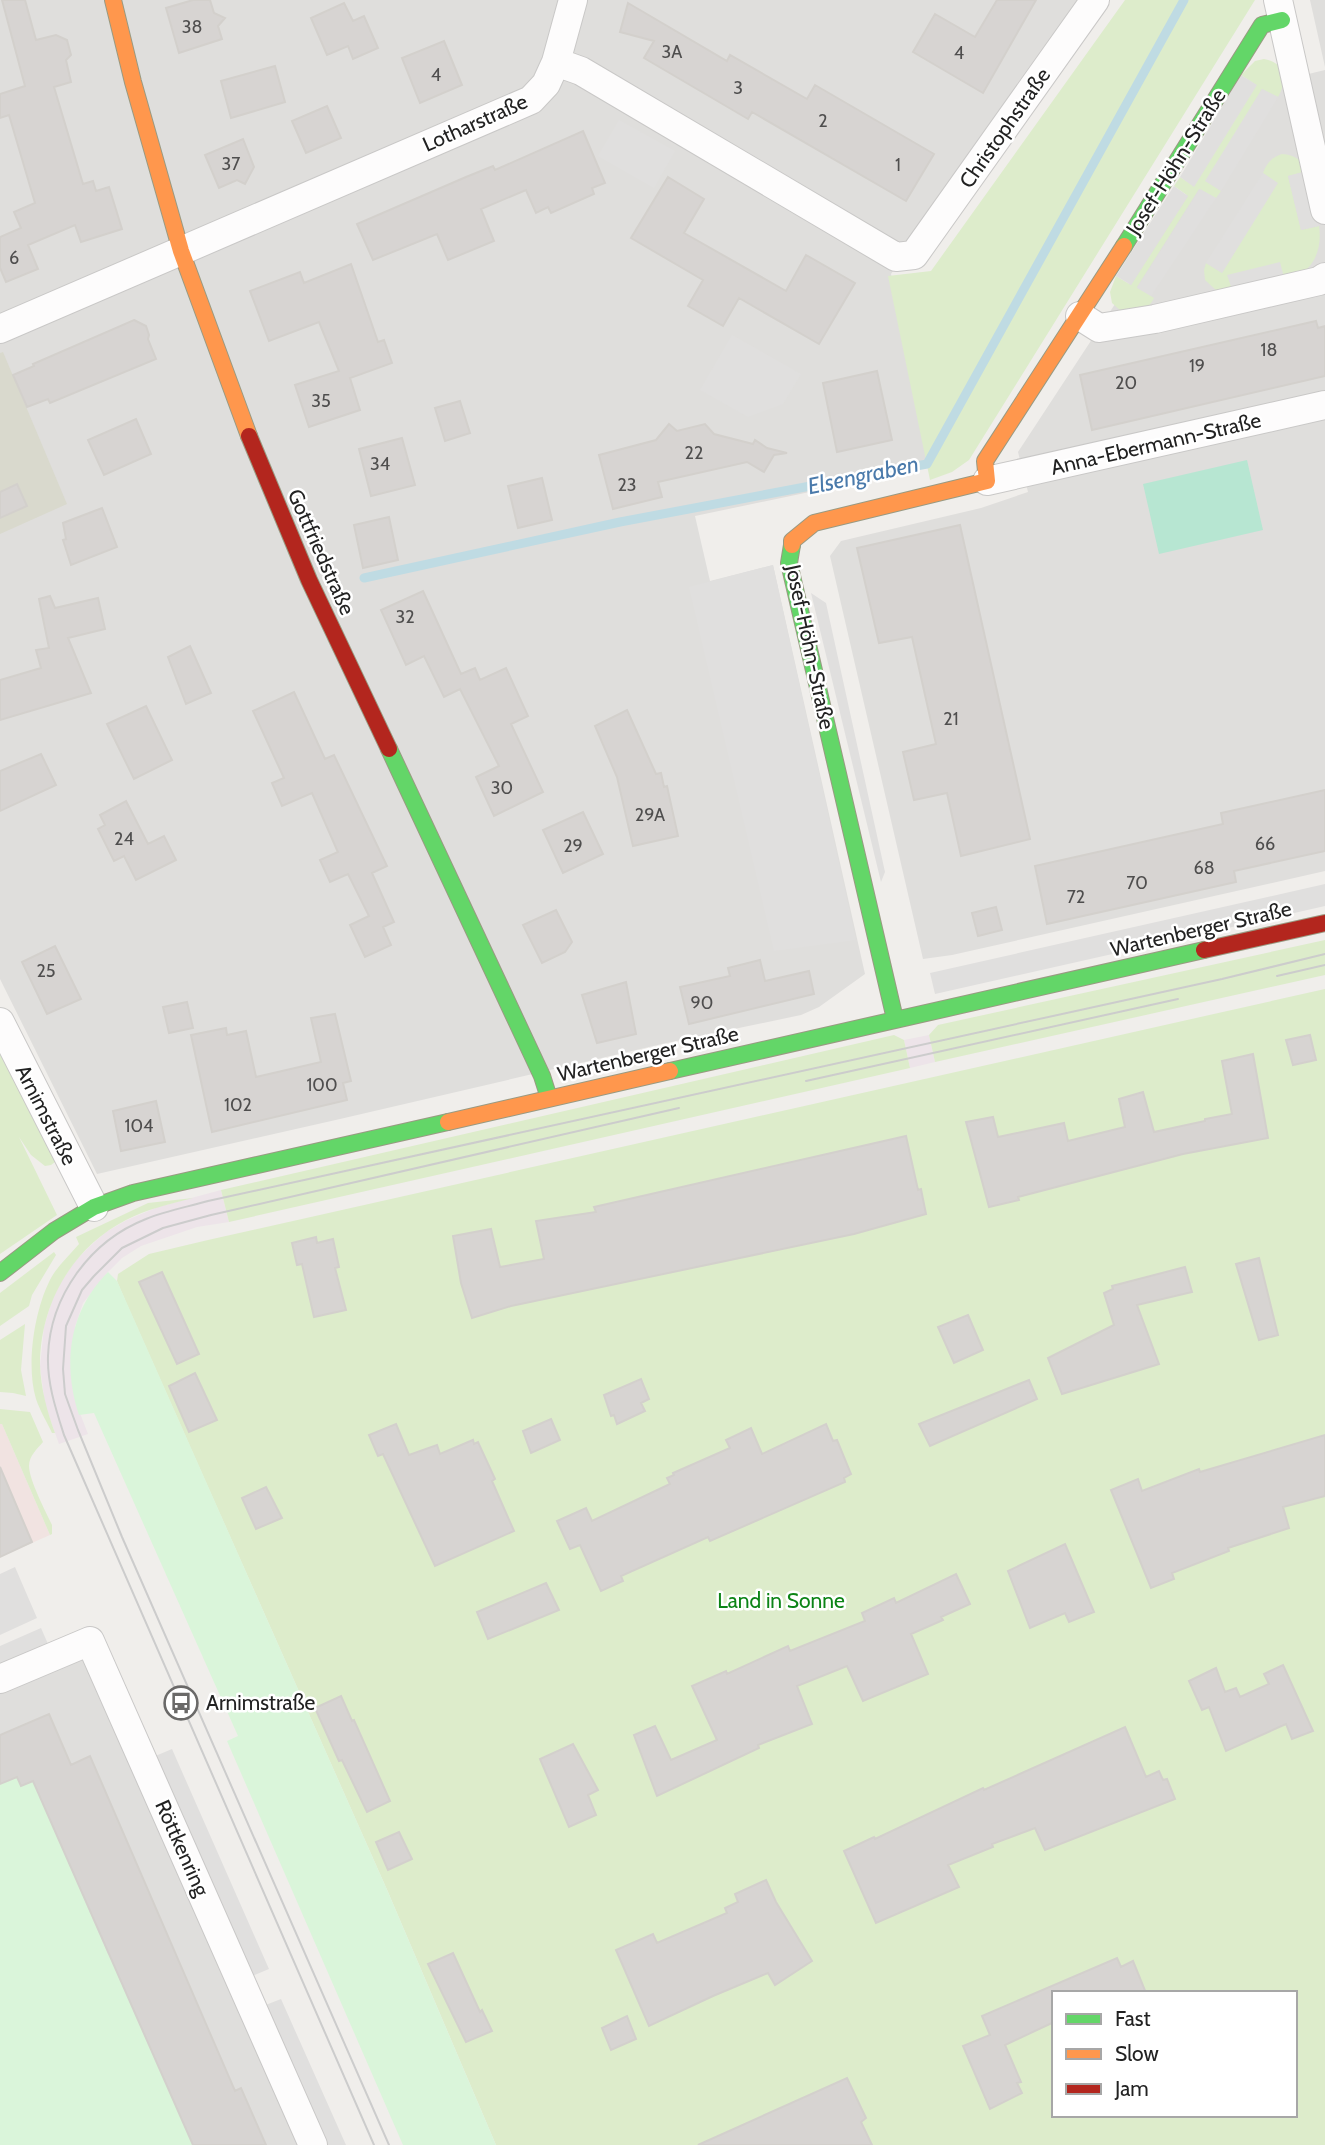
<svg xmlns="http://www.w3.org/2000/svg" width="1325" height="2145" font-family="Cabin,sans-serif">
	<style>
		.residential { fill: #dfdedc }
		.commercial { fill: #f1e3e1 }
		.industrial { fill: #ede4e9 }
		.construction { fill: #d9d9cd }
		.grass { fill: #ddeccb; fill-rule: evenodd }
		.park { fill: #daf5da }
		.pitch { fill: #b7e6d2 }
		.parking { fill: #e0dfde }
		.lines { fill: none; stroke-linecap: round; stroke-linejoin: round }
		.stream { stroke: #bfdbe3; stroke-width: 9 }
		.building { fill: #d7d4d2; stroke: #d3d0cc; stroke-width: 2 }
		.street-casing { stroke: #c9c8c7; stroke-width: 30 }
		.fast-casing { stroke: #999a82; stroke-width: 18 }
		.slow-casing { stroke: #999a82; stroke-width: 18 }
		.jam-casing { stroke: #999a82; stroke-width: 18 }
		.street { stroke: #fdfcfc; stroke-width: 28 }
		.fast { stroke: #63d668; stroke-width: 16 }
		.slow { stroke: #ff974d; stroke-width: 16 }
		.jam { stroke: #b3261e; stroke-width: 16 }
		.tram { stroke: #ccc; stroke-width: 2 }
		.labels { text-anchor: middle; stroke-width: 5; stroke-linejoin: round; paint-order: stroke }
		.number-label { font-size: 18px; fill: #4f4e4e }
		.street-label { font-size: 21px; fill: #222; stroke: #fff }
		.park-label { font-size: 21px; fill: #0c8416; stroke: #fff }
		.poi-label { font-size: 21px; fill: #222; stroke: #fff; text-anchor: start }
		.water-label { font-size: 23px; font-style: italic; fill: #4a7aab; stroke: #fff }
	</style>
	<rect width="100%" height="100%" fill="#f0eeeb"/>
	<!-- residential -->
	<path class="residential" d="M0,0H1079L891,274L929,459L924,468L695,516L710,581L773,565L865,974L819,1007L801,1015L662,1044L340,1119L97,1174L0,979Z
		M1310,0H1325V67Z
		M1325,70V871L952,955L923,959L830,556L841,541L981,508L1028,492L1018,452L1258,86Z
		M77,1633L300,2145H0V1667Z"/>
	<!-- commercial -->
	<path class="commercial" d="M0,1424H2L50,1535L0,1557Z"/>
	<!-- industrial -->
	<path class="industrial" d="M929,1035L935,1062L910,1068L904,1040Z
		M221,1190L229,1222L197,1227L141,1246L122,1258L108,1272L83,1303L75,1327L76,1403L88,1434L59,1444L45,1405L40,1366L44,1327L52,1300L61,1282L75,1261L89,1247L106,1232L127,1220L158,1207Z"/>
	<!-- construction -->
	<path class="construction" d="M3,352L67,504L0,534V353Z"/>
	<!-- grass -->
	<path class="grass" d="M1125,0H1255L969,460L952,472L930,480L888,276L931,271Z
		M1264,59C1286,63 1288,80 1278,97L1262,89L1206,181L1221,191L1216,198L1199,189L1137,287L1154,298C1147,313 1136,311 1121,311L1112,303L1110,292L1116,276L1131,285L1188,196L1174,186L1180,177L1194,186L1256,85L1241,75L1255,61Z
		M1282,154C1295,155 1302,160 1307,171L1288,176L1301,230L1319,226C1322,247 1316,264 1299,276L1228,275L1233,292L1217,291L1205,280L1204,270L1206,263L1222,273L1277,183L1263,173C1266,164 1272,157 1282,154Z
		M1325,940V975L935,1062L929,1035L938,1025Z
		M1325,989V2145H496L388,1892L125,1300L117,1281L118,1274L149,1254L208,1240ZM1054,1993H1295V2115H1054Z
		M894,1035L904,1040L910,1068L229,1222L221,1190Z
		M0,1050L54,1157L55,1162L51,1165L45,1166L31,1155L19,1137L57,1215L0,1254Z
		M193,1198C170,1204 147,1209 126,1220C72,1248 40,1304 40,1365C41,1389 47,1411 55,1433H52C47,1422 40,1411 36,1399C26,1366 34,1313 49,1282C55,1268 69,1256 79,1244L76,1237L148,1203Z
		M54,1252L56,1255L32,1295L29,1306L0,1326V1293Z
		M25,1324L21,1370L26,1396L13,1393L0,1392V1340Z
		M0,1409L30,1412L43,1442C37,1449 29,1456 29,1466C29,1480 46,1512 52,1525V1534L50,1535L2,1424H0Z"/>
	<!-- park -->
	<path class="park" d="M108,1272L117,1281L388,1892L496,2145H403L227,1741L238,1736L94,1413L79,1415C62,1363 69,1311 108,1272Z
		M17,1777L21,1786L33,1781L108,1954L114,1952L119,1978L163,2078L168,2076L174,2102L193,2145H0V1784Z"/>
	<!-- pitch -->
	<path class="pitch" d="M1247,460L1263,530L1159,554L1143,484Z"/>
	<!-- parking -->
	<path class="parking" d="M1241,75L1257,85L1194,187L1180,177Z
		M1262,89L1278,97L1221,191L1205,181Z
		M619,120L675,151L654,188L598,156Z
		M1307,171L1319,226L1301,230L1288,176Z
		M1263,173L1278,183L1222,273L1206,263Z
		M1174,186L1188,196L1131,285L1116,276Z
		M1200,189L1216,198L1151,296L1137,288Z
		M1280,262L1285,281L1233,292L1227,275Z
		M732,335L801,374L783,404L748,417L700,390Z
		M773,565L856,940L774,951L689,587Z
		M811,593L826,603L885,872L881,882Z
		M1325,884V906L935,994L930,973Z
		M15,1567L37,1618L0,1635V1574Z
		M41,1628L48,1644L0,1665V1646Z
		M172,1749L269,1969L250,1977L153,1757Z
		M281,1999L346,2145H324L263,2006Z"/>
	<g class="lines">
		<!-- stream -->
		<path class="stream" d="M364,578L620,522L927,464L1184,0"/>
	</g>
	<!-- building -->
	<path class="building" d="M2,0H25L36,40L56,35L67,40L71,55L66,60L71,82L54,87L83,184L93,181L96,191L109,187L122,229L81,242L75,225L28,245L38,269L6,282L0,268V237L21,228L14,212L35,203L9,115L0,118V94L25,86Z
		M193,0H210L214,13L225,18L218,26L222,39L179,53L166,8Z
		M997,0H1036L983,93L913,52L935,14L975,37Z
		M344,3L353,21L364,16L378,48L353,59L348,46L327,55L311,18Z
		M628,3L727,61L730,55L807,99L815,85L934,154L906,201L752,112L748,119L644,58L654,41L620,32Z
		M444,41L462,85L420,103L402,58Z
		M275,66L285,102L231,118L221,81Z
		M327,106L341,138L306,153L292,121Z
		M583,131L605,183L592,188L594,194L551,213L548,207L536,213L526,190L481,209L494,241L448,260L437,234L373,260L357,224L466,177L493,166L495,170Z
		M243,139L254,167L245,184L237,180L219,188L205,155Z
		M668,177L704,199L684,233L786,291L806,255L855,283L819,344L739,298L723,326L688,306L703,280L631,238Z
		M351,264L378,342L384,340L392,363L350,378L360,410L309,427L295,385L339,371L319,322L269,341L250,291L300,272L304,283Z
		M134,320L146,326L149,335L148,339L156,359L50,403L48,399L27,407L13,375L34,366L33,364Z
		M1316,321L1318,328L1325,326V376L1092,430L1080,375Z
		M877,371L892,440L837,452L823,383Z
		M460,401L470,433L445,441L435,408Z
		M136,419L151,454L104,475L88,440Z
		M669,424L677,431L705,424L714,434L753,444L755,440L767,448L787,453L774,455L764,472L747,462L658,482L662,497L613,509L599,455L656,440Z
		M402,438L415,485L371,496L359,449Z
		M542,478L552,520L518,528L508,486Z
		M17,484L27,506L0,518V492Z
		M102,508L117,547L71,565L63,540L66,539L63,523Z
		M389,517L398,560L363,568L354,525Z
		M960,525L1030,839L961,856L947,793L914,800L903,752L936,744L912,637L879,643L857,548Z
		M423,591L461,674L475,668L480,680L506,668L528,716L511,724L543,792L494,816L476,777L499,766L460,689L444,697L424,656L406,665L381,610Z
		M50,596L55,608L98,598L105,629L68,638L91,693L0,720V680L41,668L36,650L49,648L39,599Z
		M190,646L211,693L186,704L168,657Z
		M294,692L325,759L334,755L387,866L372,873L394,922L383,927L391,945L365,957L350,925L369,916L348,874L330,882L320,860L338,852L337,850L312,793L282,806L272,783L284,778L253,711Z
		M146,706L172,760L134,779L107,724Z
		M627,710L656,774L661,773L664,787L667,786L678,836L633,846L617,777L595,726Z
		M41,754L56,785L0,811V771Z
		M1325,790V851L1234,871L1236,882L1047,924L1035,866L1223,824L1221,813Z
		M126,801L148,844L164,836L176,860L136,880L124,856L114,861L98,829L105,825L100,815Z
		M583,812L603,854L563,873L543,830Z
		M996,907L1002,930L978,936L972,913Z
		M556,910L572,942L565,952L542,963L523,925Z
		M55,946L81,999L47,1014L22,962Z
		M760,960L765,981L809,971L814,994L689,1024L680,987L730,976L728,968Z
		M626,982L636,1034L597,1043L582,995Z
		M187,1002L193,1028L169,1033L163,1007Z
		M335,1014L351,1081L343,1083L347,1100L212,1132L191,1035L226,1028L227,1035L246,1031L256,1077L321,1062L311,1018Z
		M1310,1035L1316,1060L1293,1065L1286,1040Z
		M1253,1054L1268,1138L1183,1154L1018,1197L1019,1200L989,1207L966,1122L993,1117L998,1137L1064,1123L1068,1141L1125,1127L1119,1099L1143,1092L1154,1132L1205,1121V1119L1232,1114L1222,1061Z
		M156,1101L165,1142L121,1151L113,1111Z
		M906,1136L918,1190L921,1189L926,1214L854,1234L511,1306L472,1318L461,1283L453,1236L491,1229L500,1267L544,1259L536,1221L596,1212L594,1207Z
		M316,1237L317,1243L333,1239L339,1267L335,1268L346,1310L314,1317L302,1264L297,1265L292,1243Z
		M1259,1258L1278,1335L1259,1340L1236,1264Z
		M1185,1267L1192,1292L1137,1305L1159,1364L1062,1394L1048,1358L1114,1325L1104,1293L1113,1289L1112,1286Z
		M162,1272L199,1354L177,1364L139,1282Z
		M968,1315L983,1350L954,1363L938,1327Z
		M195,1373L217,1420L189,1432L169,1386Z
		M641,1379L649,1399L641,1403L645,1411L617,1424L614,1415L611,1416L604,1395Z
		M1029,1380L1037,1399L930,1446L919,1424Z
		M551,1419L560,1440L531,1453L523,1431Z
		M396,1424L409,1455L437,1445L440,1454L473,1440L474,1444L478,1442L495,1479L492,1481L514,1531L435,1566L383,1454L378,1456L369,1435Z
		M826,1424L833,1441L837,1440L851,1474L844,1478L845,1482L710,1541L708,1537L621,1576L623,1581L601,1591L580,1545L570,1549L557,1521L586,1508L592,1521L670,1484L667,1478L674,1475L673,1473L730,1448L726,1440L751,1428L762,1454Z
		M1325,1435V1496L1283,1507L1289,1528L1228,1548L1229,1551L1172,1573L1174,1579L1151,1588L1111,1490L1138,1479L1142,1491L1199,1469L1200,1472Z
		M0,1467L32,1542L0,1557Z
		M266,1487L282,1518L256,1529L242,1498Z
		M1065,1544L1094,1612L1069,1622L1065,1613L1030,1628L1008,1571Z
		M956,1574L970,1604L941,1617L943,1620L911,1634L928,1674L863,1701L847,1666L797,1686L812,1724L758,1745L759,1748L657,1796L634,1735L655,1726L671,1760L717,1740L692,1686L726,1671L727,1674L788,1646L790,1651L865,1621L862,1613L894,1598L896,1603Z
		M546,1583L559,1610L488,1639L477,1612Z
		M1283,1665L1313,1731L1292,1739L1286,1724L1226,1751L1209,1707L1202,1710L1189,1681L1216,1668L1225,1692L1236,1688L1240,1697L1269,1684L1264,1674Z
		M341,1696L352,1721L354,1720L390,1801L367,1812L342,1760L339,1761L315,1708Z
		M49,1714L71,1765L90,1756L235,2091L241,2088L266,2145H193L33,1781L21,1786L17,1777L0,1784V1735Z
		M1125,1727L1146,1777L1159,1771L1163,1780L1167,1779L1175,1799L1045,1850L1035,1828L992,1844L993,1847L948,1865L959,1887L876,1923L844,1851L874,1837L875,1839L983,1788L984,1790Z
		M573,1744L598,1790L588,1795L596,1815L569,1827L540,1759Z
		M399,1832L412,1859L388,1870L376,1842Z
		M766,1880L776,1902L812,1961L775,1985L768,1973L713,1996L649,2026L616,1950L653,1934L657,1943L727,1913L725,1908L738,1902L735,1894Z
		M453,1953L480,2012L482,2010L492,2031L466,2042L428,1964Z
		M1117,1958L1121,1967L1133,1961L1146,1993H1054V2022L1005,2045L1021,2082L1017,2083L1022,2093L990,2109L963,2046L990,2035L982,2016Z
		M627,2016L636,2039L611,2050L602,2028Z
		M847,2078L866,2118L861,2122L872,2145H698Z"/>
	<g class="lines">
		<defs>
			<path id="street" d="M1278,0L1325,210
				M556,62L581,71L896,257L914,255L1095,0
				M1080,316L1099,328L1155,319L1319,281L1325,277
				M0,329L531,100L546,84L556,62L573,0
				M987,481L1325,405
				M0,1022L94,1207
				M0,1679L90,1641L313,2145"/>
			<path id="fast" d="M1124,246L1262,25L1282,20
				M792,545L789,563L895,1019
				M389,749L542,1076L549,1098
				M670,1071L1204,950
				M0,1273L54,1231L94,1207L133,1193L448,1122"/>
			<path id="slow" d="M113,0L133,82L181,251L249,436
				M792,545V541L814,523L987,481L985,461L1124,246
				M448,1122L670,1071"/>
			<path id="jam" d="M249,436L309,580L389,749
				M1204,950L1325,923"/>
		</defs>
		<!-- street casing -->
		<use href="#street" class="street-casing"/>
		<!-- fast casing -->
		<use href="#fast" class="fast-casing"/>
		<!-- slow casing -->
		<use href="#slow" class="slow-casing"/>
		<!-- jam casing -->
		<use href="#jam" class="jam-casing"/>
		<!-- street -->
		<use href="#street" class="street"/>
		<!-- fast -->
		<use href="#fast" class="fast"/>
		<!-- slow -->
		<use href="#slow" class="slow"/>
		<!-- jam -->
		<use href="#jam" class="jam"/>
		<!-- tram -->
		<path class="tram" d="M1277,976L1325,965
			M806,1081L1178,999
			M374,2145L64,1435C56,1410 47,1383 48,1356C50,1296 90,1241 146,1219C165,1211 187,1207 208,1201L1222,979L1325,954
			M389,2145L122,1537L78,1430L65,1394L63,1369L66,1326L82,1290L94,1276L122,1248L163,1228L211,1215L679,1108"/>
	</g>
	<!-- icons -->
	<defs>
		<symbol id="bus-ring" viewBox="-11 -11 22 22"><circle r="9.5" fill="#fff" stroke="#6a6968" stroke-width="1.5"/><path d="M-5-6H5V4H4V6H2V4H-2V6H-4V4H-5ZM-3.5-4V0h7V-4ZM-3.5 1.2v1.5H-2V1.2ZM2 1.2v1.5H3.5V1.2Z" fill="#6a6968"/></symbol>
	</defs>
	<g fill-rule="evenodd">
		<use href="#bus-ring" x="162" y="1684" width="38" height="38"/>
	</g>
	<g class="labels">
		<!-- number labels -->
		<g class="number-label">
			<text x="192" y="33">38</text>
			<text x="672" y="58">3A</text>
			<text x="959" y="59">4</text>
			<text x="436" y="81">4</text>
			<text x="738" y="94">3</text>
			<text x="823" y="127">2</text>
			<text x="231" y="170">37</text>
			<text x="898" y="171">1</text>
			<text x="14" y="264">6</text>
			<text x="1269" y="356">18</text>
			<text x="1197" y="372">19</text>
			<text x="1126" y="389">20</text>
			<text x="321" y="407">35</text>
			<text x="694" y="459">22</text>
			<text x="380" y="470">34</text>
			<text x="627" y="491">23</text>
			<text x="405" y="623">32</text>
			<text x="951" y="725">21</text>
			<text x="502" y="794">30</text>
			<text x="650" y="821">29A</text>
			<text x="124" y="845">24</text>
			<text x="1265" y="850">66</text>
			<text x="573" y="852">29</text>
			<text x="1204" y="874">68</text>
			<text x="1137" y="889">70</text>
			<text x="1076" y="903">72</text>
			<text x="46" y="977">25</text>
			<text x="702" y="1009">90</text>
			<text x="322" y="1091">100</text>
			<text x="238" y="1111">102</text>
			<text x="139" y="1132">104</text>
		</g>
		<!-- street labels -->
		<g class="street-label">
			<text transform="translate(475 123) rotate(-24)" y="7">Lotharstraße</text>
			<text transform="translate(1005 128) rotate(-55)" y="7">Christophstraße</text>
			<text transform="translate(1176 162) rotate(-58)" y="7">Josef-Höhn-Straße</text>
			<text transform="translate(1156 444) rotate(-13)" y="7">Anna-Ebermann-Straße</text>
			<text transform="translate(321 552) rotate(66)" y="7">Gottfriedstraße</text>
			<text transform="translate(810 647) rotate(78)" y="7">Josef-Höhn-Straße</text>
			<text transform="translate(1201 929) rotate(-13)" y="7">Wartenberger Straße</text>
			<text transform="translate(648 1054) rotate(-13)" y="7">Wartenberger Straße</text>
			<text transform="translate(46 1115) rotate(63)" y="7">Arnimstraße</text>
			<text transform="translate(182 1848) rotate(66)" y="7">Röttkenring</text>
		</g>
		<!-- park labels -->
		<g class="park-label">
			<text x="781" y="1608">Land in Sonne</text>
		</g>
		<!-- poi labels -->
		<g class="poi-label">
			<text x="206" y="1710">Arnimstraße</text>
		</g>
		<!-- water labels -->
		<g class="water-label">
			<text transform="translate(863 475) rotate(-12)" y="8">Elsengraben</text>
		</g>
	</g>
	<!-- legend -->
	<rect x="1052" y="1991" width="245" height="126" fill="#ffffff" stroke="#a7a7a7" stroke-width="2"/>
	<rect x="1066" y="2014" width="35" height="10" fill="#63d668" stroke="#a7a7a7" stroke-width="2"/>
	<text x="1115" y="2026" font-size="21" fill="#222222">Fast</text>
	<rect x="1066" y="2049" width="35" height="10" fill="#ff974d" stroke="#a7a7a7" stroke-width="2"/>
	<text x="1115" y="2061" font-size="21" fill="#222222">Slow</text>
	<rect x="1066" y="2084" width="35" height="10" fill="#b3261e" stroke="#a7a7a7" stroke-width="2"/>
	<text x="1115" y="2096" font-size="21" fill="#222222">Jam</text>
</svg>
